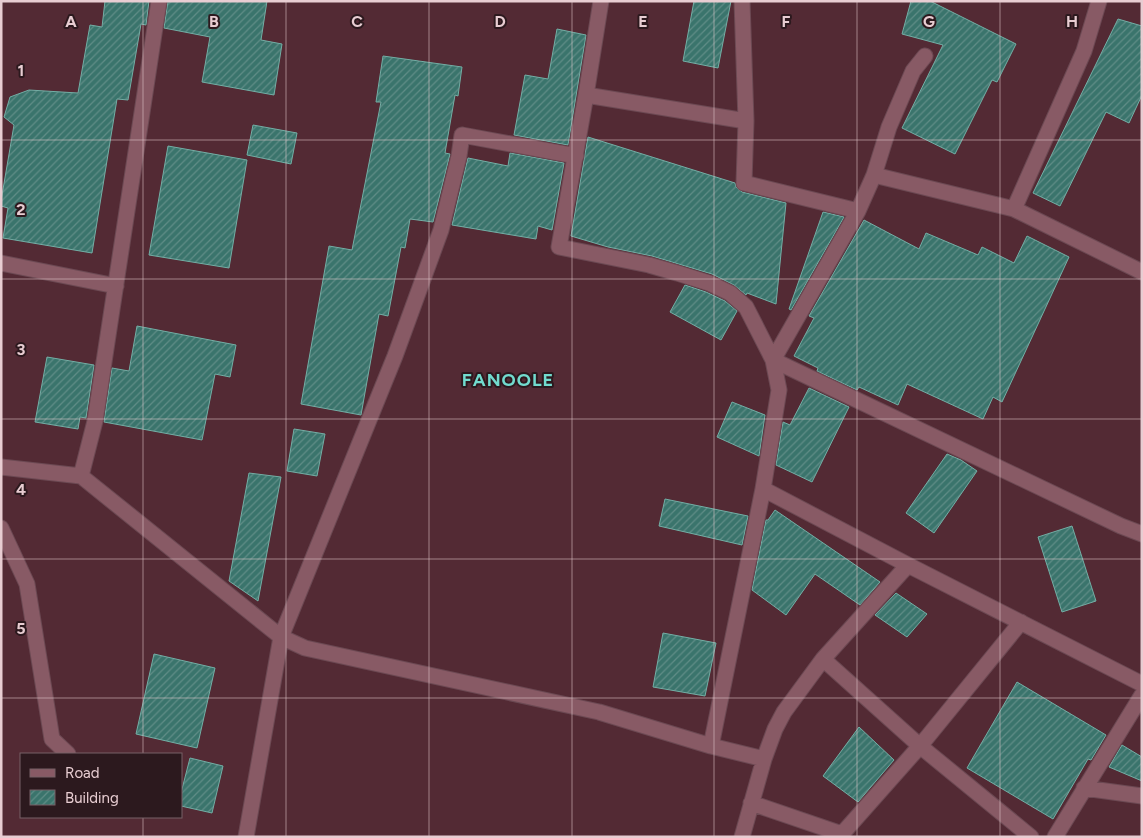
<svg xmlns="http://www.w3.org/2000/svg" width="1143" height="838" font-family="Figtree,sans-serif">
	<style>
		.building { fill: url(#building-hatch); stroke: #73aea5 }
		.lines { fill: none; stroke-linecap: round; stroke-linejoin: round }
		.street-casing { stroke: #6c4953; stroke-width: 17 }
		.street { stroke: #885a65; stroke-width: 15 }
		.grid { fill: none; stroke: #e8cdd2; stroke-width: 1; stroke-opacity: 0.55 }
		.labels { text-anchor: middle; stroke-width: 4; stroke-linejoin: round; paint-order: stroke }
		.district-label { font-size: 18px; font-weight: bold; letter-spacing: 1px; fill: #72dbce; stroke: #2c191e }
		.grid-label { font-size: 16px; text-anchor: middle; font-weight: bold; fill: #e8cdd2; stroke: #2c191e; stroke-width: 4; stroke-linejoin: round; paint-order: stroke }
	</style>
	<defs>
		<pattern id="building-hatch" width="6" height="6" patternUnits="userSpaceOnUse" patternTransform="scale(1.25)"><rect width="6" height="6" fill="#3a746c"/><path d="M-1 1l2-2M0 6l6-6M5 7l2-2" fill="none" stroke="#608d87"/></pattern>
	</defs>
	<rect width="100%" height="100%" fill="#532a34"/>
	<!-- building -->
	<path class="building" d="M105,1H149L146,25L141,24L128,100L117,99L92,253L3,238L8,208L1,206V201L14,125L4,117L10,97L29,90L78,93L90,25L102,27Z
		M168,1H267L261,40L282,44L274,95L202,82L210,37L164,28Z
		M694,1H731L718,68L683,61Z
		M911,1H930L1016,44L997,82L992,80L955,154L902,128L943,45L902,34Z
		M1118,19L1142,26V95L1129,123L1106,112L1060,206L1033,193Z
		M557,29L586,35L568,145L514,135L525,75L548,79Z
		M383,56L462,67L458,96L455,95L445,153L450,154L433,222L410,219L405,248L401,247L388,316L379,314L361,415L301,404L329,246L352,250L381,102H376Z
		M253,125L297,133L291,164L247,155Z
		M588,137L735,183L736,187L742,192L786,203L776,304L747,293L746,295L734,285L712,274L652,256L608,247L571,236Z
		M168,146L247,160L229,268L149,255Z
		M510,153L564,163L552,230L538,226L536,239L452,225L468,158L508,166Z
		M823,212L844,217L791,310L789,309Z
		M864,220L919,249L926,233L978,255L982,247L1014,263L1027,236L1069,257L1002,402L993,397L983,419L907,384L898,405L859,387L857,390L817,371L818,368L794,356L814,318L809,316Z
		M685,285L706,292L725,301L737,311L721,340L670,312Z
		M137,326L236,345L230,377L215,374L202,440L104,422L112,368L129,371Z
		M47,357L94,365L86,418L80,417L78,429L35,422Z
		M809,388L849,407L812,482L776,465L783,422L790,425Z
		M732,402L765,415L759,456L717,437Z
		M294,429L325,434L317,476L287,471Z
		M947,454L961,460L977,471L934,533L906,513Z
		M249,473L281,477L258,601L229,581Z
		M665,499L748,516L742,545L659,526Z
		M775,510L880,582L860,605L815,574L786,615L752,590L766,520H768Z
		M1072,526L1096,601L1062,612L1038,537Z
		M896,593L927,614L907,637L875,615Z
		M663,633L716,643L705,696L653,687Z
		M154,654L215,668L197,748L136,734Z
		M1017,682L1106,735L1091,760L1088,759L1053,819L967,768Z
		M859,727L894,760L858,802L823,776Z
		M1122,745L1142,757V781L1109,767Z
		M190,758L223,766L212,813L181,806V793Z"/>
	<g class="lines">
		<defs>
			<path id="street" d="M601,1L586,95L559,247L649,265L677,273L709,283L730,293L746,307L773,360L779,390L763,489L908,565L1142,684
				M742,1L746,121L744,183L858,211
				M586,95L746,121
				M874,175L1014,209L1142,272
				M1014,209L1084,51L1099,1
				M1,263L116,286
				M773,360L1121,526L1142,534
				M773,360L858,211L874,175L889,127L913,71L925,56
				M1,467L81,476L281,637L305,648L599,712L711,746L764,759
				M81,476L95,421L159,1
				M1,528L27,584L52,739L68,754
				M823,659L920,746L1031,837
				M711,746L763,489
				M1084,788L1142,796
				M751,803L842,834L920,746L1021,622
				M246,837L281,637L395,356L441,230L459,156L462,135L576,156
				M742,837L764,759L775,729L784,712L823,659L908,565
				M1055,837L1142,695"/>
		</defs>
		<!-- street casing -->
		<use href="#street" class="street-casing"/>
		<!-- street -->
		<use href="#street" class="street"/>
	</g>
	<!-- grid -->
	<path class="grid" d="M143,1V754M286,1V837M429,1V837M572,1V837M714,1V837M857,1V837M1000,1V837M1,140H1142M1,279H1142M1,419H1142M1,559H1142M1,698H1142M143,817V837"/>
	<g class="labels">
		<!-- district labels -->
		<g class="district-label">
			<text x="508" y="386">FANOOLE</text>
		</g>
	</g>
	<g class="grid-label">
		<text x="71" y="27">A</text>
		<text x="214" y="27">B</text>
		<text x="357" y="27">C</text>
		<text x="500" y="27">D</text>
		<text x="643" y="27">E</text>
		<text x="786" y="27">F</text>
		<text x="929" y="27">G</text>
		<text x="1072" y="27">H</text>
		<text x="21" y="76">1</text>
		<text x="21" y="215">2</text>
		<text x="21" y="355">3</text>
		<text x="21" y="495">4</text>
		<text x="21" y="634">5</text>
	</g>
	<!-- border -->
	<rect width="1143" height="838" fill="none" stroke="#e8cdd2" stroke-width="5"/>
	<!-- legend -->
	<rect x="20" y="753" width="162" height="65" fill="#2c191e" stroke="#776166"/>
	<rect x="30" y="769" width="25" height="8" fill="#885a65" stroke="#776166"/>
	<text x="65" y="778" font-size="15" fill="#e8cdd2">Road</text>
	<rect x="30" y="790" width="25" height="15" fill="url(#building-hatch)" stroke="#776166"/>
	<text x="65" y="803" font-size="15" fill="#e8cdd2">Building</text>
</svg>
